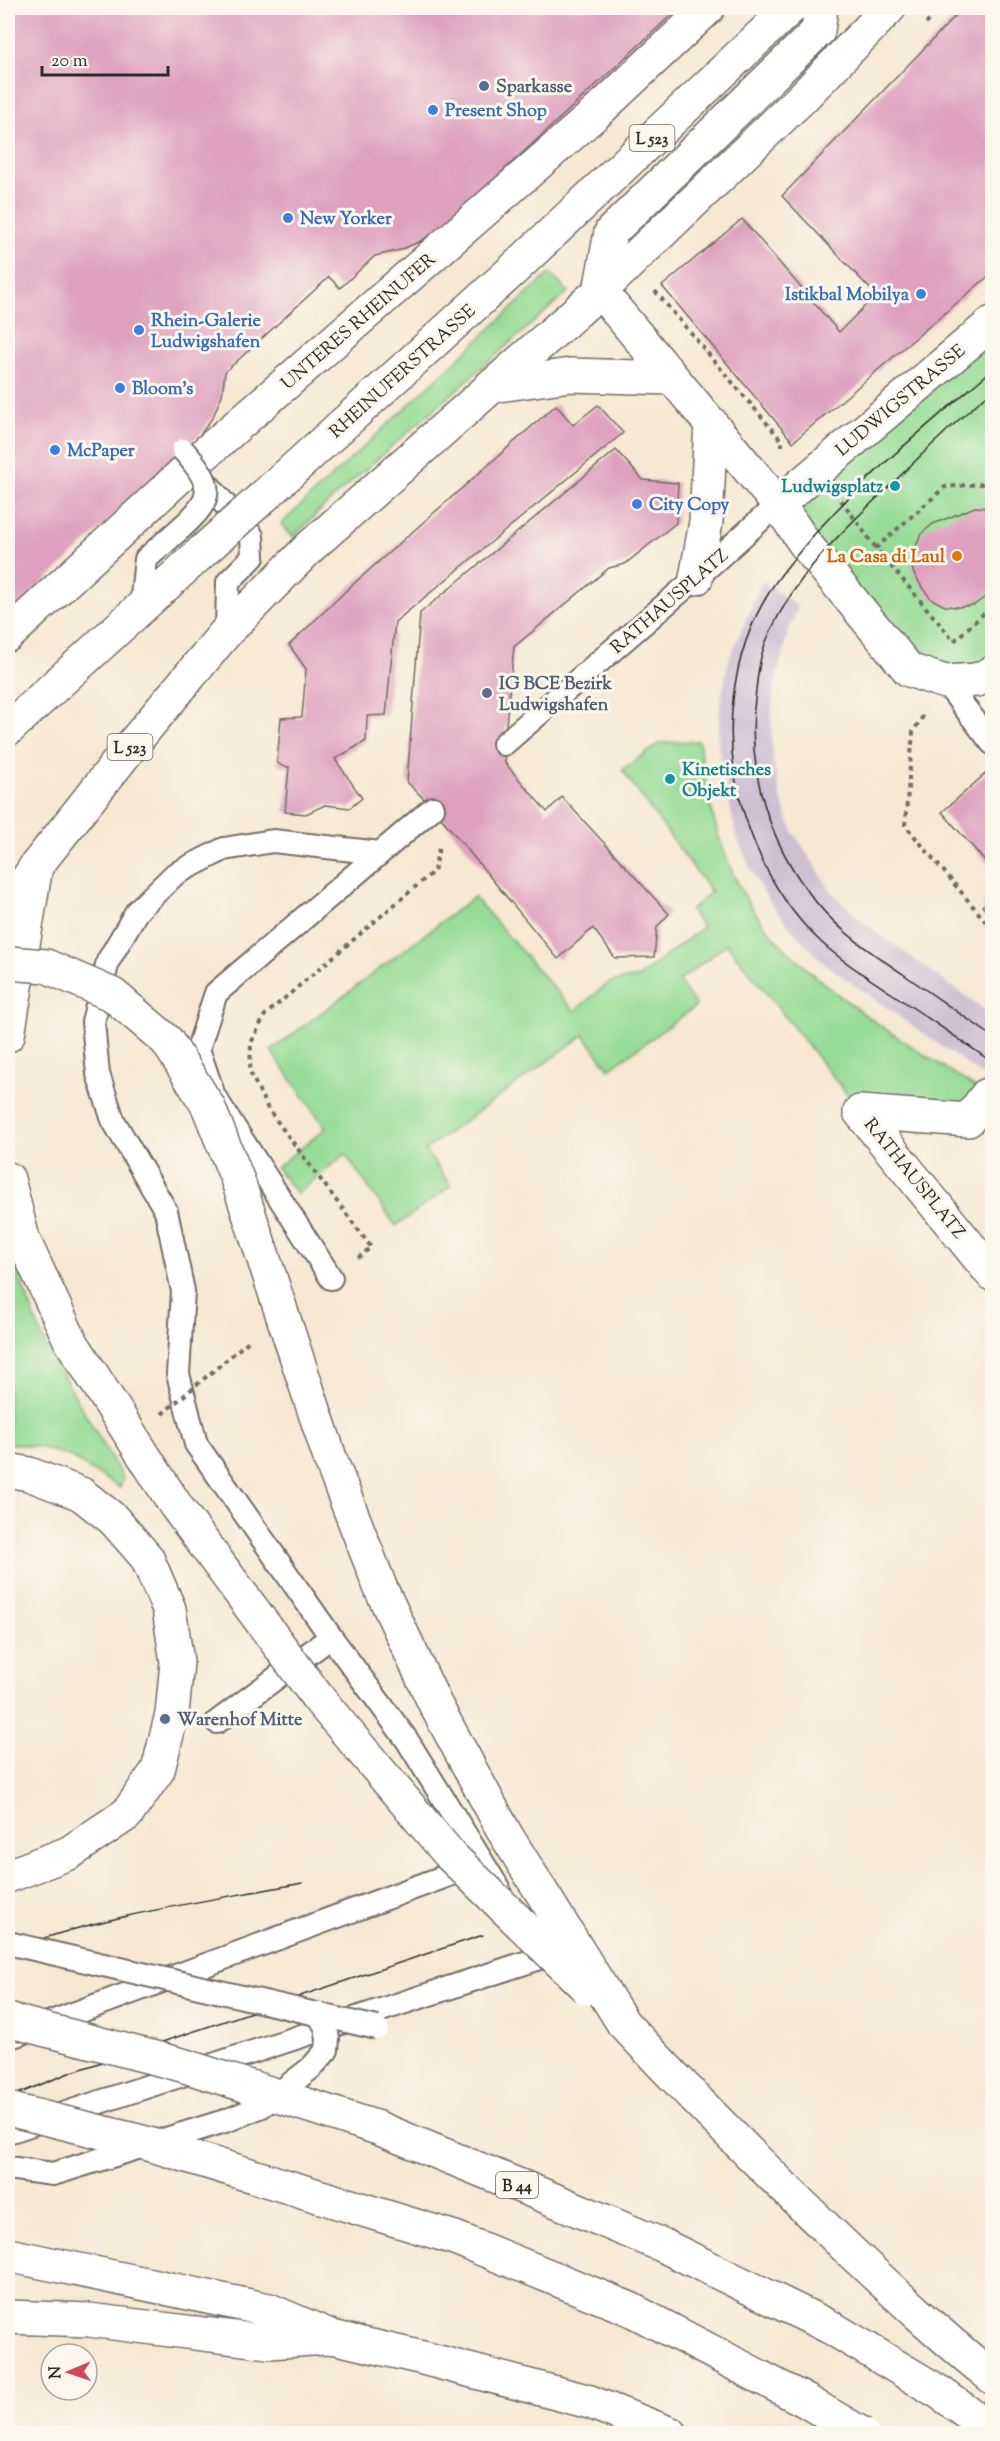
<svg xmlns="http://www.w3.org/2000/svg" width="1000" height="2441" font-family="'Sorts Mill Goudy',serif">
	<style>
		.industrial { fill: #cdbed2 }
		.green { fill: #96dc96; stroke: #608460; stroke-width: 1.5 }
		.building { fill: #dea0be }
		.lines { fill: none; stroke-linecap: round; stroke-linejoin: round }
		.service-casing { stroke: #726d65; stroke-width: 26 }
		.pedestrian-casing { stroke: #726d65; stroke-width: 36 }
		.minor-casing { stroke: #726d65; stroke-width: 36 }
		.secondary-casing { stroke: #726d65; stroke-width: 36 }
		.primary-casing { stroke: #726d65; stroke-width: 36 }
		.trunk-casing { stroke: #726d65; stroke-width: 36 }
		.path { stroke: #726d65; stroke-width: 4; stroke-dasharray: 4.5 4.5; stroke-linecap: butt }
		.service { stroke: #fff; stroke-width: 22 }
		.pedestrian { stroke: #fff; stroke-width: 33 }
		.minor { stroke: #fff; stroke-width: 33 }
		.secondary { stroke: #fff; stroke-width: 33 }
		.primary { stroke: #fff; stroke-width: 33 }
		.trunk { stroke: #fff; stroke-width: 33 }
		.tram { stroke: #2b2b2b; stroke-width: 1.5 }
		.service-bridge-casing { stroke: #726d65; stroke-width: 26; stroke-linecap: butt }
		.primary-bridge-casing { stroke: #726d65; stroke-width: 36; stroke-linecap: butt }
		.trunk-bridge-casing { stroke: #726d65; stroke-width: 36; stroke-linecap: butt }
		.path-bridge { stroke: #726d65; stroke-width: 4; stroke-dasharray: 4.5 4.5; stroke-linecap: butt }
		.service-bridge { stroke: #fff; stroke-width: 22 }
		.primary-bridge { stroke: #fff; stroke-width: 33 }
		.trunk-bridge { stroke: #fff; stroke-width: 33 }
		.service-dot { fill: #5c6f8a; stroke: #fbf7ec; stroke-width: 2 }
		.shop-dot { fill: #3f7fe0; stroke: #fbf7ec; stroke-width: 2 }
		.culture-dot { fill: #0f9aa8; stroke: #fbf7ec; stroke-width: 2 }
		.food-dot { fill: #e8710a; stroke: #fbf7ec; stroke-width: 2 }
		.labels { text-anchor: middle; stroke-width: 6; stroke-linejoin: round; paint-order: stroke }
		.shield { fill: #fbf7ec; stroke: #696865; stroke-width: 1.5 }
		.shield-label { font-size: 16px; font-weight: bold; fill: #2b2b2b }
		.service-label { font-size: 18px; font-weight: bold; fill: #4e5e75; stroke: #fbf7ec; text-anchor: start }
		.shop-label { font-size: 18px; font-weight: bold; fill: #366cbe; stroke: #fbf7ec; text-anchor: start }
		.street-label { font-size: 18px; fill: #2b2b2b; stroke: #fbf7ec }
		.culture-label { font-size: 18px; font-weight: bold; fill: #0d838f; stroke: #fbf7ec; text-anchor: end }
		.food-label { font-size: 18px; font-weight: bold; fill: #c56008; stroke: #fbf7ec; text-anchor: end }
	</style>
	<rect width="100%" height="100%" fill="#fbf7ec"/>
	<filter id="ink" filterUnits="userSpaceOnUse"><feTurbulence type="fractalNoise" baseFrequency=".0167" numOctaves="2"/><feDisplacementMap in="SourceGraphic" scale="12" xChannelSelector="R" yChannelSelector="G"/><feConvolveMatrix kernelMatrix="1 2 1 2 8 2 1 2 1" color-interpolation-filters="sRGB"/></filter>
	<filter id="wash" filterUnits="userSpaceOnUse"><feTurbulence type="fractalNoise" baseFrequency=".008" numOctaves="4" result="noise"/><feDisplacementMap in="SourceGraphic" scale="24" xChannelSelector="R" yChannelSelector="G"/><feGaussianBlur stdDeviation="1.35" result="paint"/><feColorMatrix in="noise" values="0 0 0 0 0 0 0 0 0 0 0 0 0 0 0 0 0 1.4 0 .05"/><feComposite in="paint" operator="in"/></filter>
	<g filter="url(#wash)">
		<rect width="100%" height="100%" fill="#f6e8d2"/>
		<!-- industrial -->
		<path class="industrial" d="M763,581L798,607L788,633L774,687L771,720L773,762L780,795L792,830L834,895L865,924L992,1015V1082L825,964L793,931L769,901L754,876L736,836L718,744L720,704L729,659Z"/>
		<!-- green -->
		<path class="green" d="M550,273L568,292L335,496L293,537L281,524Z
			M992,323V673L928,678L778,504Z
			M699,741C706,793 716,843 741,890C786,975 905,1040 983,1093L966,1117L858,1108L727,944L679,981L696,1006L609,1069L584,1035L425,1150L451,1186L396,1226L345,1154L297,1194L276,1168L326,1128L271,1051L474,897L574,1011L610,982L639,977L703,927L690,910L711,892L622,770L660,743Z
			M8,1246L45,1345L123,1478L120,1488L69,1456L39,1447L8,1443Z"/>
		<g id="blocks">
			<!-- building -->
			<path class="building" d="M8,8H679L439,230L419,242L397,251L375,256L340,288L329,277L225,372L222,395L213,417L199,436L8,616Z
				M963,8H992V273L793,442L662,286L742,219L839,332L876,295L782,196Z
				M556,405L573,425L598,405L623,433L395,622L386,715L367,716L366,741L335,759L362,798L350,808L325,805L306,814L285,812L289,767L282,766L277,762L281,718L302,717L306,669L289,645L350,587Z
				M616,450L643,480L678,483L676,523L625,564L609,568L514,647L504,744L505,763L547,812L562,797L669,914L657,927L654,957L615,958L593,928L558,959L433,808L407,782L420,613Z
				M975,507L992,508V585L985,597L974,605L959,607L945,606L931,599L922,587L913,572L911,556L923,532L933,524Z
				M992,768V869L942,812Z
				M992,897V918L982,906Z"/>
		</g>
	</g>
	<g filter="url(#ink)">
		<use href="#blocks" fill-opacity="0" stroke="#726d65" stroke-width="1.5"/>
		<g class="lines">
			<defs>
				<path id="service" d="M198,473L252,536L253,557L228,582L227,631
					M141,606L146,559L182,527
					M945,682L992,743
					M504,744L696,578L778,504
					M380,853L273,841L224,849L175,874L137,911L108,961L93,1022L98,1074L113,1120L166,1211L183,1291L178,1374L196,1444L331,1637L407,1740L499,1889
					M331,1278L214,1096L198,1049L216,993L433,808
					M217,1722L331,1637
					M8,2038L476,1865
					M8,2132L543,1957L532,1940"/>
				<path id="pedestrian" d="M992,1099L987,1095L968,1120L860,1112L992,1274"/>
				<path id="minor" d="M821,8L818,31L611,232L600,291L778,504L806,545L909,670L945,682L977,680L992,673
					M491,386L570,375L672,378
					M778,504L992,323
					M696,578L706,522L711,423
					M8,635L192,465L596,113L708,8"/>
				<path id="secondary" d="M600,291L803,97L889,8"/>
				<path id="primary" d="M263,497L514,269L790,8
					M8,729L203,551
					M8,909L36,866L132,745L227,631L310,547L600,291"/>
				<path id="trunk" d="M8,1035L36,866
					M8,1179L23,1239L70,1340
					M8,1470L29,1474L81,1494L113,1519L147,1558L169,1609L177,1662L172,1714L158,1770L127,1814L69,1853L8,1876
					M623,2023C697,2102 773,2178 852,2253C898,2296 943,2338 992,2377
					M8,2255L269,2310L332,2337L423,2358L590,2402L671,2434
					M8,2317L89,2320L268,2342L327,2338"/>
			</defs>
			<!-- service casing -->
			<use href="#service" class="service-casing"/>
			<!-- pedestrian casing -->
			<use href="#pedestrian" class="pedestrian-casing"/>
			<!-- minor casing -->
			<use href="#minor" class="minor-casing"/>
			<!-- secondary casing -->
			<use href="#secondary" class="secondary-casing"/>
			<!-- primary casing -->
			<use href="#primary" class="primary-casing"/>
			<!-- trunk casing -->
			<use href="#trunk" class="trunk-casing"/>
			<!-- path -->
			<path class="path" d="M926,24L941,8
				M655,291L782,441V446
				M992,483L945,487L876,548L954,641L992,606
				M841,500L876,548
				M923,716L913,732L905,825L992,929
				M358,1258L371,1247L268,1109L250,1072L251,1043L265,1015L434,871L439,847"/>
			<!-- service -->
			<use href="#service" class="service"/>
			<!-- pedestrian -->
			<use href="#pedestrian" class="pedestrian"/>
			<!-- minor -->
			<use href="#minor" class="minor"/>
			<!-- secondary -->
			<use href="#secondary" class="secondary"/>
			<!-- primary -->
			<use href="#primary" class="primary"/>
			<!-- trunk -->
			<use href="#trunk" class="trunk"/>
			<!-- tram -->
			<path class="tram" d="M992,370C928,425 861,479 806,544C794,559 780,574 770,591C730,654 721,739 743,810C758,860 782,906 821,942C841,961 867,977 891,993C925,1016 959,1039 992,1062
				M992,391C958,419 927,449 896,480C846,527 796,573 768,637C760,654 758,672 756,690C745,767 767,841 816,902C840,932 872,953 903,974C933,995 963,1016 992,1036
				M8,1951C96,1916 207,1901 302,1883
				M8,2098L69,2073L483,1935"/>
			<defs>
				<path id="service-bridge" d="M182,527C217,496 212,483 183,450
					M8,1943L377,2028
					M8,2168L53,2174L228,2120L262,2106L311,2068L327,2050L328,2039L326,2027L318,2013"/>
				<path id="primary-bridge" d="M203,551L263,497"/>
				<path id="trunk-bridge" d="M8,963L46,966L113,995L167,1041L208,1106L238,1181L331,1461L381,1589L435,1704L506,1835L623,2023
					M70,1340L176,1506L318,1698L451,1856L587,1988
					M8,2020L182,2065L378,2128L547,2197L662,2245L830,2327L939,2392L992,2430
					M8,2109L142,2142L455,2238L630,2309L806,2401L862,2434"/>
			</defs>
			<!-- service-bridge casing -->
			<use href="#service-bridge" class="service-bridge-casing"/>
			<!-- primary-bridge casing -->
			<use href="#primary-bridge" class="primary-bridge-casing"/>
			<!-- trunk-bridge casing -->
			<use href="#trunk-bridge" class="trunk-bridge-casing"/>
			<!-- path-bridge -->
			<path class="path-bridge" d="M162,1414L250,1340"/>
			<!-- service-bridge -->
			<use href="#service-bridge" class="service-bridge"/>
			<!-- primary-bridge -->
			<use href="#primary-bridge" class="primary-bridge"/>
			<!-- trunk-bridge -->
			<use href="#trunk-bridge" class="trunk-bridge"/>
		</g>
	</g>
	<!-- markers -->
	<g class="service-dot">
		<circle cx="484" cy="86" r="6"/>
		<circle cx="487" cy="693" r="6"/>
		<circle cx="165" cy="1719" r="6"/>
	</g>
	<g class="shop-dot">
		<circle cx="433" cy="110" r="6"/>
		<circle cx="288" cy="218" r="6"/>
		<circle cx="921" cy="294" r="6"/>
		<circle cx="139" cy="330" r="6"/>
		<circle cx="120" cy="388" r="6"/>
		<circle cx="55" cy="450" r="6"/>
		<circle cx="637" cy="504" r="6"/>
	</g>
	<g class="culture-dot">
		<circle cx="895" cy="486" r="6"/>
		<circle cx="670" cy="779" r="6"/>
	</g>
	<circle class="food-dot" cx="957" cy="556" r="6"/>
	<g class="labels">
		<!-- shield labels -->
		<g class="shield">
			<rect x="629.5" y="125" width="45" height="26" rx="4.5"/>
			<rect x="107.5" y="734" width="45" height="26" rx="4.5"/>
			<rect x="496" y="2172" width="42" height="26" rx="4.5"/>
		</g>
		<g class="shield-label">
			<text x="652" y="144">L 523</text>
			<text x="130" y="753">L 523</text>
			<text x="517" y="2191">B 44</text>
		</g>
		<!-- service labels -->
		<g class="service-label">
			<text x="496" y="92">Sparkasse</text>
			<text x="499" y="689">IG BCE Bezirk<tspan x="499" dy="21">Ludwigshafen</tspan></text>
			<text x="177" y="1725">Warenhof Mitte</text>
		</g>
		<!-- shop labels -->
		<g class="shop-label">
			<text x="445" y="116">Present Shop</text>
			<text x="300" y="224">New Yorker</text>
			<text x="909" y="300" text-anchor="end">Istikbal Mobilya</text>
			<text x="151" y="326">Rhein-Galerie<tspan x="151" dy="21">Ludwigshafen</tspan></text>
			<text x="132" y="394">Bloom's</text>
			<text x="67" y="456">McPaper</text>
			<text x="649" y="510">City Copy</text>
		</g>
		<!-- street labels -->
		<g class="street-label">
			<text transform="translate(358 321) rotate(-41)" y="6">UNTERES RHEINUFER</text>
			<text transform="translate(402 371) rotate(-42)" y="6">RHEINUFERSTRASSE</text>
			<text transform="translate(900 400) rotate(-40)" y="6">LUDWIGSTRASSE</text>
			<text transform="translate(669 601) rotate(-41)" y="6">RATHAUSPLATZ</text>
			<text transform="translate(915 1178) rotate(51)" y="6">RATHAUSPLATZ</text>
		</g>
		<!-- culture labels -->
		<g class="culture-label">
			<text x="883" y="492">Ludwigsplatz</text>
			<text x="682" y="775" text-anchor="start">Kinetisches<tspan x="682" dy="21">Objekt</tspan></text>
		</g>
		<!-- food labels -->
		<g class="food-label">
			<text x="945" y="562">La Casa di Laul</text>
		</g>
	</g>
	<!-- margin -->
	<rect width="1000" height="2441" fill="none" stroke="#fbf7ec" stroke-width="30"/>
	<!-- north arrow -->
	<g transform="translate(69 2372) rotate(268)"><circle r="28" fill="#fbf7ec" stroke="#a8a59f" stroke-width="1.5"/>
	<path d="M0-4.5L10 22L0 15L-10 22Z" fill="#d1495b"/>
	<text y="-9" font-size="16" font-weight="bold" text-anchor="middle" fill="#2b2b2b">N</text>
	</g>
	<!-- scale -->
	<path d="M42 66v9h126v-9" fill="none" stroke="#2b2b2b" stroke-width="3"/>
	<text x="51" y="66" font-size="18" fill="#2b2b2b" stroke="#fbf7ec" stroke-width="4.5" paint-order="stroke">20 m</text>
</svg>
